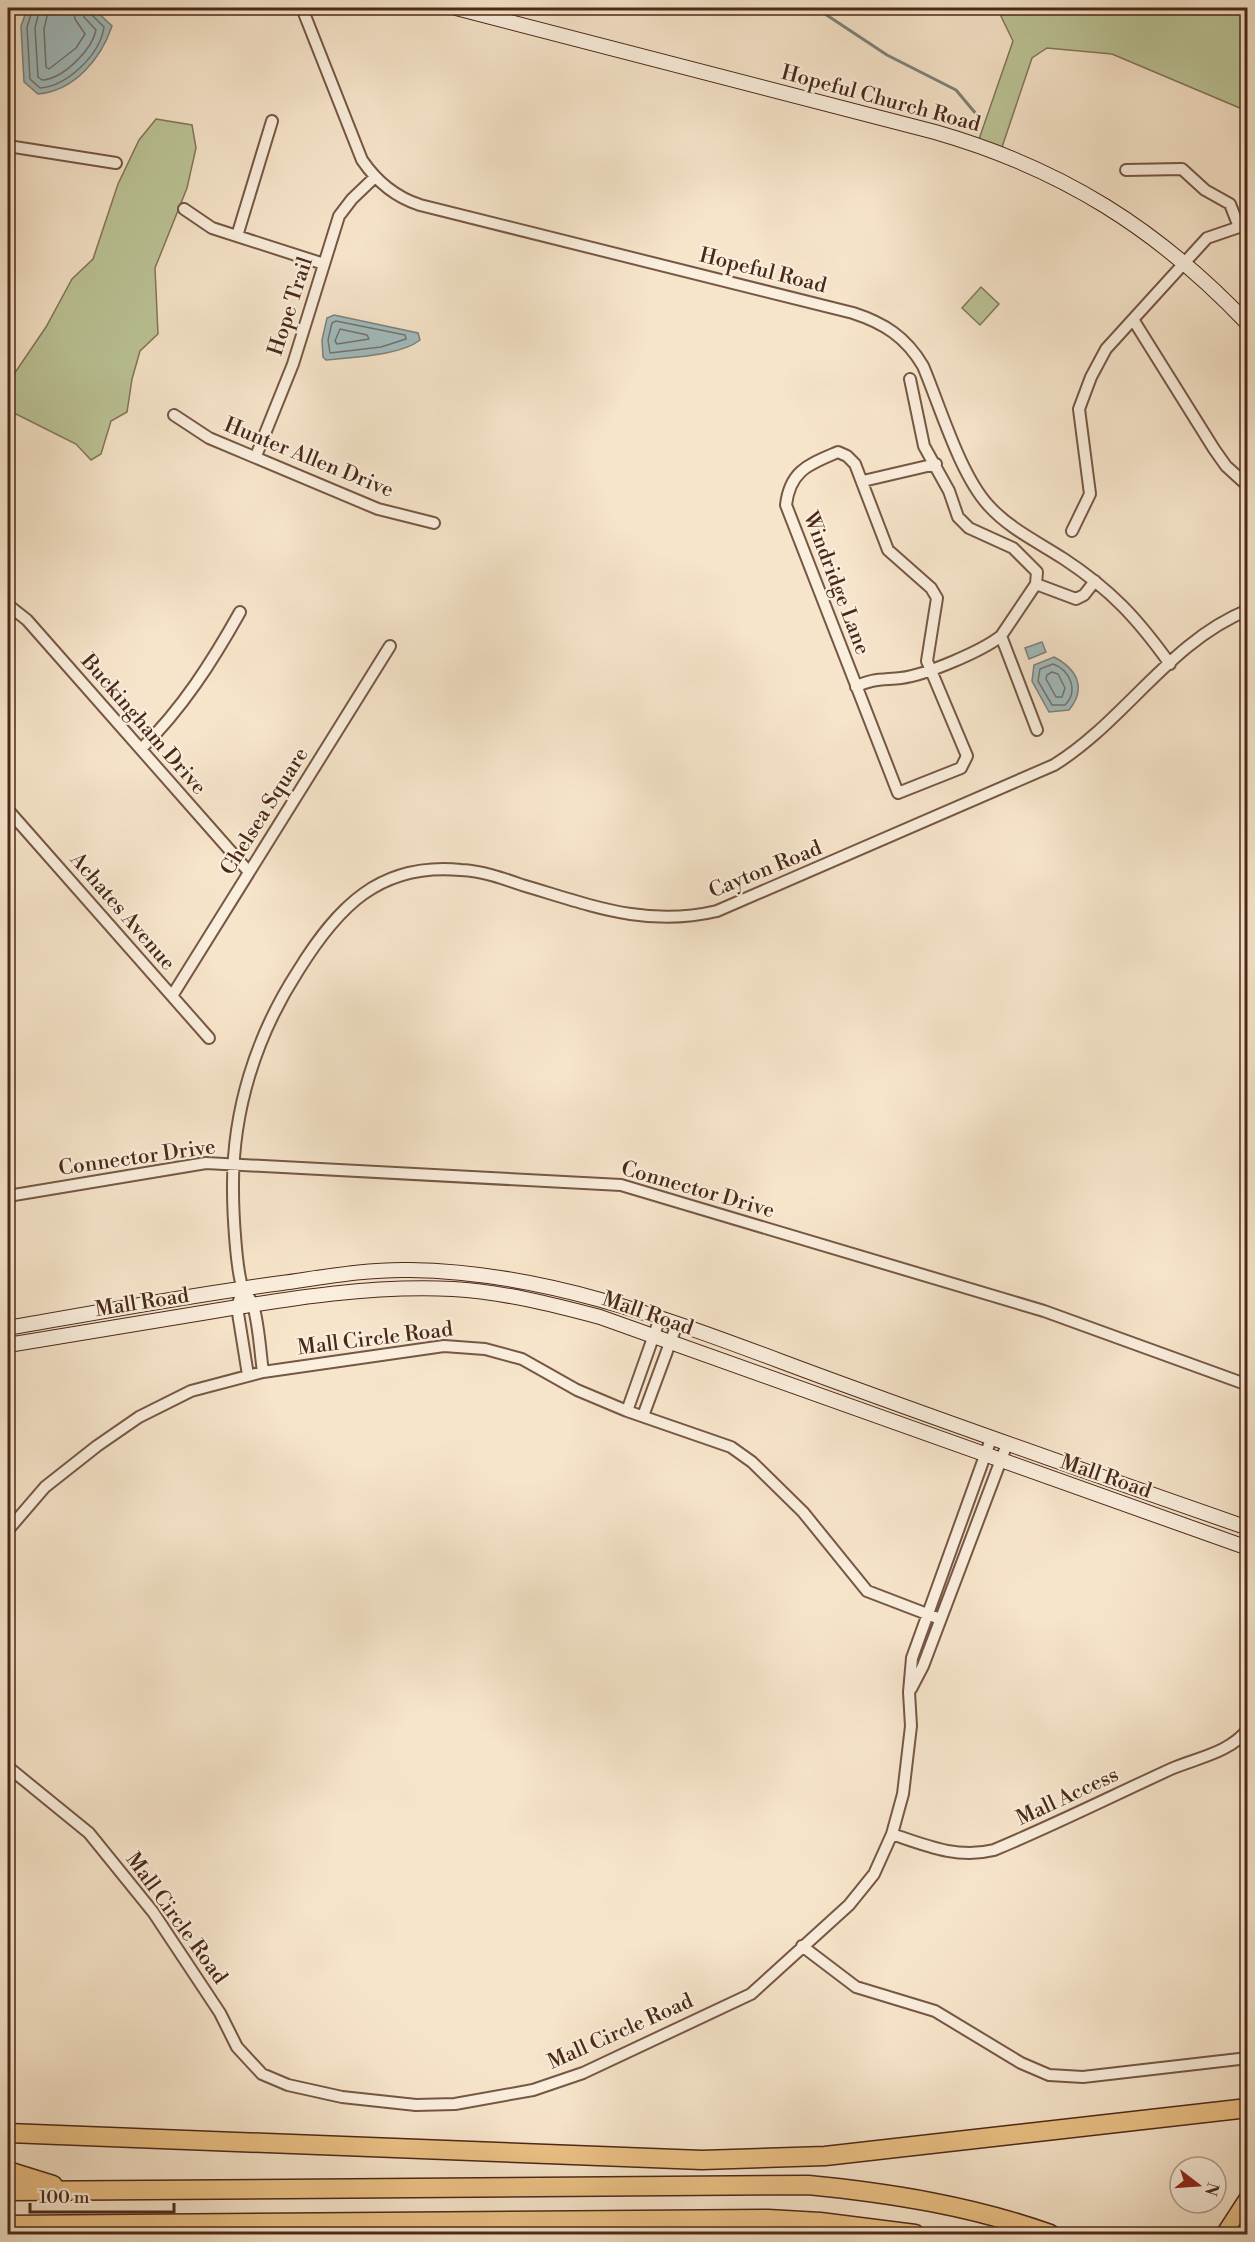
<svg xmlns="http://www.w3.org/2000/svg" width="1255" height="2242" font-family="'Libre Bodoni',serif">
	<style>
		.green { fill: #bcc598; stroke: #847658; stroke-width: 1.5 }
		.water { fill: #a1bdc0; stroke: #7f817c; stroke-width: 1.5 }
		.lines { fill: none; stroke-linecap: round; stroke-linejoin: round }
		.shore { stroke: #76726c; stroke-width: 1.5 }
		.stream { stroke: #7f817c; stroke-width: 3 }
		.street-casing { stroke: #765744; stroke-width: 14 }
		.secondary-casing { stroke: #4b2817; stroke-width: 16 }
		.primary-casing { stroke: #4b2817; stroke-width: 18 }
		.highway-casing { stroke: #4b2817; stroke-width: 21 }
		.street { stroke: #faeedd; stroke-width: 10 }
		.secondary { stroke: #faeedd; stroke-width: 14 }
		.primary { stroke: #ecc286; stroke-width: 15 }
		.highway { stroke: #ecc286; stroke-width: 18 }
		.labels { text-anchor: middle; stroke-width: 4.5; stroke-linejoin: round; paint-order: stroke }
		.street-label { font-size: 21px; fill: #4b2817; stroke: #faeedd }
	</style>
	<rect width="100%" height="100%" fill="#f7e5cb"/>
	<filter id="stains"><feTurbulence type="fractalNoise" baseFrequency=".00333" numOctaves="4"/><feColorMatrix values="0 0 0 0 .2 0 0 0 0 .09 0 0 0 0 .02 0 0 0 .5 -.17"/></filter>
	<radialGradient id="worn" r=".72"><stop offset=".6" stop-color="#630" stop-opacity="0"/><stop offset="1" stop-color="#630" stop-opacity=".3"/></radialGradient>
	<!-- green -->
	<path class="green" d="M997,8H1247V111L1112,54L1047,48L1032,58L1000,153L977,145L1013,41Z
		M156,119L192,125L196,148L187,188L155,268L158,334L140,351L132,379L127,412L111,421L101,454L91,460L76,444L10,411V380L46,327L72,279L93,259L118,184L139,140Z
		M981,287L999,304L980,325L962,308Z"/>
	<!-- water -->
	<path class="water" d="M30,8L94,9L112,26C101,59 74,91 38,94L24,82L21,26L27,9Z
		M334,315L418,333L420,340C400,356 352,357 326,360L323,357L322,340L327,318Z
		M1042,642L1046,652L1029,659L1025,648Z
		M1054,657C1077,669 1087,688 1069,710L1049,712L1032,681L1034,665Z"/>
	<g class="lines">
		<!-- shore -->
		<path class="shore" d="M33,8L27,27L30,79L40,88C67,86 100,55 104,27L91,14L89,8
			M40,8L35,28L38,77L42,80C63,79 92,50 96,30L84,17L82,8
			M49,8L44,29L46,67L49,69L76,48L85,34L75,19L73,8
			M336,321L405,335L406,339L381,347L330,353L328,340L332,323Z
			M340,329L367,335L369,339L337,344L335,341Z
			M1053,664C1070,670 1079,691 1065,705H1052L1038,681L1040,669Z
			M1052,672L1058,674L1065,688L1062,697H1056L1046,679L1047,675Z"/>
		<!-- stream -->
		<path class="stream" d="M816,8L887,55L956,90L977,115"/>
		<defs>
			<path id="street" d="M302,8L362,160C377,182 395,197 420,205L853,313C884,323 906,337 923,366C940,406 960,475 989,506C1010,529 1038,542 1064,559C1111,590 1137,618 1170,664
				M8,146L116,163
				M1126,170L1182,169L1205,190L1230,204L1239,227
				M184,209L212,228L324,264
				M237,236L272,121
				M1134,321L1214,449L1226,466L1248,486
				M910,379L924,446L949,491L958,517L969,528L1013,548L1037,572L1036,584L1001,636L1037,730
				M174,415L209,438L378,509L434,523
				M838,452L847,456L855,464L888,550L931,588L937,598L927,661L967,756L961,768L898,793L786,505C790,470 810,464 838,452Z
				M256,456L293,364L339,216L352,199L375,177
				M863,481L936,464
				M1072,531L1090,494L1079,409L1091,377L1106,349L1207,238L1248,224
				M1036,584L1076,599L1084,595L1095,581
				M8,605L27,620L249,872
				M856,687C871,678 885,680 901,678C926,675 982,651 1001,636
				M141,749C182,709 212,662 240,612
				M8,810L209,1038
				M172,996L390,646
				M8,1196L206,1163L621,1185L1044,1311L1248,1385
				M243,1288L237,1307L248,1375
				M263,1372C260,1351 259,1325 253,1305C251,1299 246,1294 243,1289C236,1271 233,1211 233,1190C232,1111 256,1036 298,971C337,908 379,862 461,870C482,871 502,878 522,885C590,905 646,928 717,911L1054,765C1124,722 1170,641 1248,610
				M627,1411L660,1318
				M643,1416L677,1324
				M8,1530L45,1487L97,1446L139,1417L191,1391L263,1372L444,1346L485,1349L522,1359L577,1390L627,1411L731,1447L752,1462L803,1512L867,1591L940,1619
				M911,1689L923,1666L1007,1444
				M8,1767L89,1833L153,1912L220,2013L237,2047L262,2074L288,2085L342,2097L416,2105L455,2104L533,2090L583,2073L751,1994L849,1905L874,1874L892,1834L903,1794L911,1726L909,1692L912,1658L991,1439
				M892,1834C927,1846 958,1859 994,1850C1054,1825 1112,1796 1171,1769C1196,1758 1230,1753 1248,1729
				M802,1946L856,1987L935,2011L1021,2063L1049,2075L1083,2077L1248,2058"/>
			<path id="secondary" d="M456,8L935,132C1061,168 1158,229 1248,324
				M8,1328C99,1312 190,1295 282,1283C324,1277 367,1269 410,1270C563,1272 704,1334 845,1385C979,1434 1113,1481 1248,1528
				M8,1345C76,1334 145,1323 214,1311C292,1298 373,1285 453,1289C503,1292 551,1304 600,1317L1248,1548"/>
			<path id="primary" d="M1224,2234L1248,2197"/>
			<path id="highway" d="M8,2133L702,2160L825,2156L1248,2108
				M8,2171L53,2185
				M8,2191L808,2185C890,2193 972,2206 1050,2234
				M8,2225L768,2219L820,2222L915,2234
				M654,2227L682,2234"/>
		</defs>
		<!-- street casing -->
		<use href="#street" class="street-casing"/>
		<!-- secondary casing -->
		<use href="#secondary" class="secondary-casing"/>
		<!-- primary casing -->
		<use href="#primary" class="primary-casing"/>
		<!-- highway casing -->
		<use href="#highway" class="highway-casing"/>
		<!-- street -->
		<use href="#street" class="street"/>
		<!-- secondary -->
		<use href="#secondary" class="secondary"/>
		<!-- primary -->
		<use href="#primary" class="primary"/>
		<!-- highway -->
		<use href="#highway" class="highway"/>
	</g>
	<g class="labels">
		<!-- street labels -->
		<g class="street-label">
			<text transform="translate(881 98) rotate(15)" y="7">Hopeful Church Road</text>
			<text transform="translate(763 270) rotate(14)" y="7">Hopeful Road</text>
			<text transform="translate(290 306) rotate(-72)" y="7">Hope Trail</text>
			<text transform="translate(309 457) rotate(22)" y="7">Hunter Allen Drive</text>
			<text transform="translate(837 583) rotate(69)" y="7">Windridge Lane</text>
			<text transform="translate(144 724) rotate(49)" y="7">Buckingham Drive</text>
			<text transform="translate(264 811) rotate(-58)" y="7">Chelsea Square</text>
			<text transform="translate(765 869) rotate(-22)" y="7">Cayton Road</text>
			<text transform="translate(123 911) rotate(49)" y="7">Achates Avenue</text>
			<text transform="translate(137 1157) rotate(-8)" y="7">Connector Drive</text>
			<text transform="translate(698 1189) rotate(16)" y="7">Connector Drive</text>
			<text transform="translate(142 1302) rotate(-9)" y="7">Mall Road</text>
			<text transform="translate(648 1313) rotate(19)" y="7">Mall Road</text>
			<text transform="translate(375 1338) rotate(-7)" y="7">Mall Circle Road</text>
			<text transform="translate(1106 1476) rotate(19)" y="7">Mall Road</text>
			<text transform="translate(1067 1796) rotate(-25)" y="7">Mall Access</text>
			<text transform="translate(177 1918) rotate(54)" y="7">Mall Circle Road</text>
			<text transform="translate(620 2031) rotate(-24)" y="7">Mall Circle Road</text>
		</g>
	</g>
	<!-- margin -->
	<rect width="1255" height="2242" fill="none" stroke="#f7e5cb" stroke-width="30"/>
	<rect x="9" y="9" width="1237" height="2224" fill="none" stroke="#4b2817" stroke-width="3"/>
	<rect x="15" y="15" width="1225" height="2212" fill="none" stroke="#4b2817" stroke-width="1.5"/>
	<!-- north arrow -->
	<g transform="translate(1198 2185) rotate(107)"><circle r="28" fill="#faeedd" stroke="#b49f8e" stroke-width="1.5"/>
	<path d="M0-4.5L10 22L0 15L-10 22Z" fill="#8f2418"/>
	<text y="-9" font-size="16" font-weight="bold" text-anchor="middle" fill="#4b2817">N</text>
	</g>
	<!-- scale -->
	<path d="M30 2203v9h144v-9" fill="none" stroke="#4b2817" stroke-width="3"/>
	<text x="39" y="2203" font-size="18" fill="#4b2817" stroke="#faeedd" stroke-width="4.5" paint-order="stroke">100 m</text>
	<rect width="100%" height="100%" filter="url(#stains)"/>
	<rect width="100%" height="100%" fill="url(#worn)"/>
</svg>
